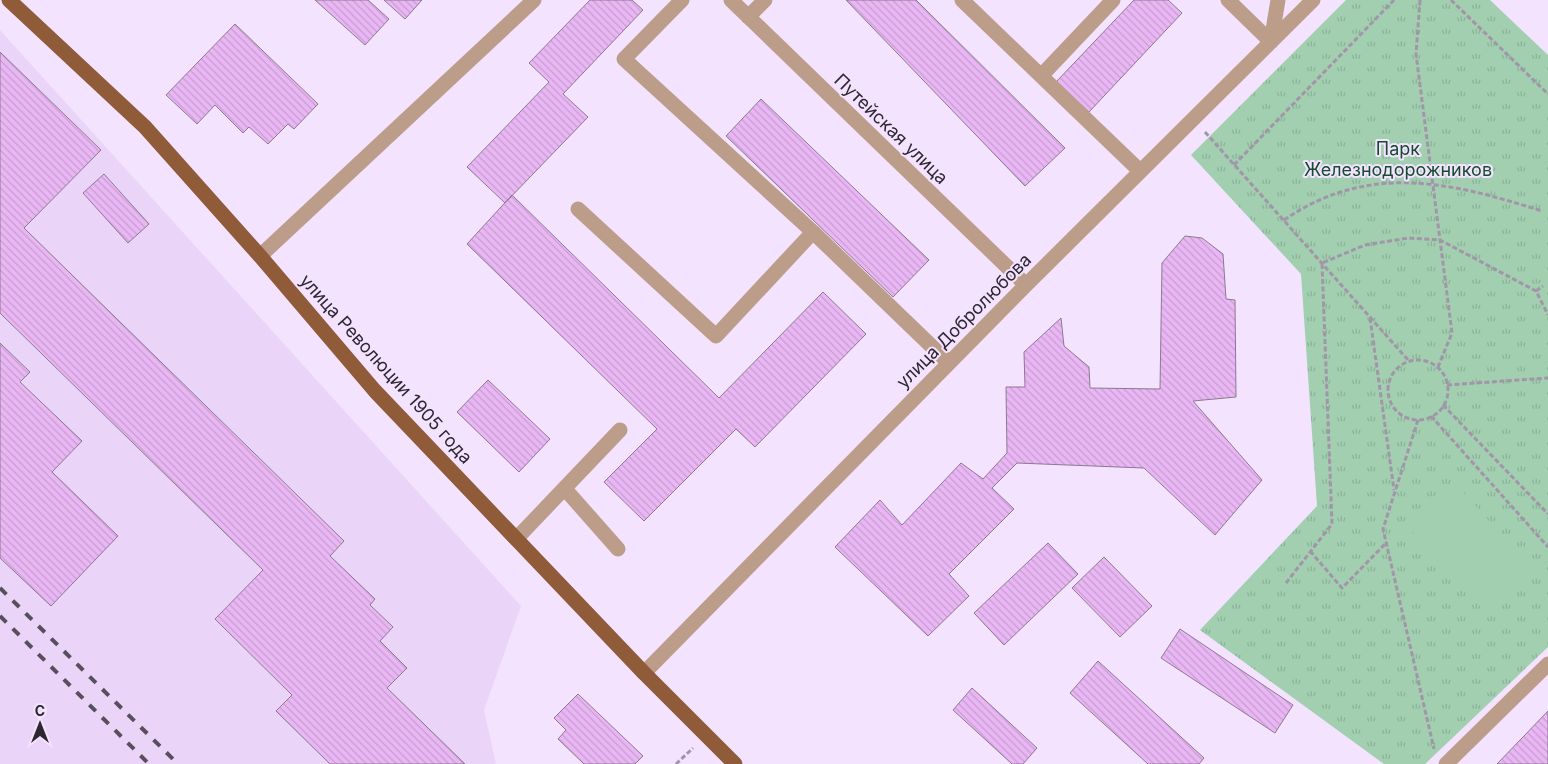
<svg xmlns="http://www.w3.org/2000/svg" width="1548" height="764" font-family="Inter,sans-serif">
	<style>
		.built { fill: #ead5f8 }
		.grass { fill: url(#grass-tufts) }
		.pitch { fill: #a1cfb0 }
		.building { fill: url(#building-back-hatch); stroke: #8c7990 }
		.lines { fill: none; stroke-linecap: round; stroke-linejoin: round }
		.path { stroke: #a295aa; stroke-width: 3; stroke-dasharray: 5 2.5; stroke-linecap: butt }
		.minor { stroke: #bb9d8a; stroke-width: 15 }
		.major { stroke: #8f5b39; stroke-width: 15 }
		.rail { stroke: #584f5d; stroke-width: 4; stroke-dasharray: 9 9; stroke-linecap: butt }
		.labels { text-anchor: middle; stroke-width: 4; stroke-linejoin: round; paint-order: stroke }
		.street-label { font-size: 18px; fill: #2e2732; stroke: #f4e3ff }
		.park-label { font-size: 18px; fill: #164c2e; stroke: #f4e3ff }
	</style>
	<defs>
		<pattern id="grass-tufts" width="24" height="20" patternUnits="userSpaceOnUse" patternTransform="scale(1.25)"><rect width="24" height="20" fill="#a1cfb0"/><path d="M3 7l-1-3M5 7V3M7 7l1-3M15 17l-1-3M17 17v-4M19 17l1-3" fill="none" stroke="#8bb298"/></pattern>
		<pattern id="building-back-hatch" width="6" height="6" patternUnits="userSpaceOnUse" patternTransform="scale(1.25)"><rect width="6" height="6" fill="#e9b7f4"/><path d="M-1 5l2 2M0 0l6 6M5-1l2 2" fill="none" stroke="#c89dd2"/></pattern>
	</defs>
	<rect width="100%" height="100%" fill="#f4e3ff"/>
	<!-- built -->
	<path class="built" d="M0,30L521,606L484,710L496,764H0Z"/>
	<!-- grass -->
	<path class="grass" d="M1346,0H1490L1548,55V647L1425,764H1384L1200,630L1317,506L1301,274L1191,155Z"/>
	<!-- pitch -->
	<path class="pitch" d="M1453,481L1537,574L1490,617L1406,525Z"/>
	<!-- building -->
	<path class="building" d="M315,0H368L389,19L365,45Z
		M384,0H422L405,19Z
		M590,0H632L643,10L563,94L588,117L505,203L467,167L549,82L529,63Z
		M846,0H916L1065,148L1025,186Z
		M1134,0H1168L1182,13L1089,112L1056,82Z
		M235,24L318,104L294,129L288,124L268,144L249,127L243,133L215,105L197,124L166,95Z
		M0,52L101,150L24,228L344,541L330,556L375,599L370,605L393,627L380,641L407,668L387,688L465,764H330L276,711L292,695L215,619L263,570L0,313Z
		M761,99L929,260L893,297L726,136Z
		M104,174L149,224L128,243L83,193Z
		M512,195L719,398L823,292L866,334L755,447L736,429L644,521L604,482L657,429L467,244Z
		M1185,236L1202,238L1223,254L1226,299L1235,300L1236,397L1193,401L1262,480L1215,535L1144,468L1017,463L992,488L1014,509L949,574L969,596L928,636L835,547L880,500L902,525L961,463L983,479L1007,453L1006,387H1025L1024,352L1061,318L1064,346L1089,367L1090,388L1160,389L1162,263Z
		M0,343L30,372L20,382L82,441L52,472L118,536L51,606L0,558Z
		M488,380L550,439L519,472L457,412Z
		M1048,543L1078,574L1004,645L974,613Z
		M1104,557L1152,606L1120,637L1072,588Z
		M1180,629L1293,705L1275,733L1161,658Z
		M1098,661L1204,758L1199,764H1148L1070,693Z
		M972,688L1037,748L1023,764H1012L953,710Z
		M578,694L643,756L635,764H584L558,739L566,730L554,718Z
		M1548,711V764H1497Z"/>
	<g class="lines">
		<!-- path -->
		<path class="path" d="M1420,0L1416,54L1452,333L1438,367
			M1451,0L1548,94
			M1205,132L1409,361
			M1234,165L1394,0
			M1284,220C1369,162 1450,182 1542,211
			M1536,291L1543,286
			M1370,318L1394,490
			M1388 390a30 30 0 1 1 60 0a30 30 0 1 1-60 0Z
			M1447,385L1548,378
			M1443,405L1548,514
			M1431,416L1548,547
			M1418,420L1383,529L1434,749
			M1310,551L1342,588L1386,543
			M1286,583L1332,524L1322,263L1365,245L1408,238L1440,240L1536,291L1548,315
			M676,764L693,748"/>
		<!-- minor -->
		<path class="minor" d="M682,0L624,59L813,232
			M731,0L1026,285
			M962,0L1140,171
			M1228,0L1271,42
			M748,17L765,0
			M1271,42L1278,0
			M1041,76L1113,0
			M578,209L716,336L813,232L949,363
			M260,256L534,0
			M565,489L618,549
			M516,539L620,430
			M644,673L1026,285L1313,0
			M1446,764L1548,664"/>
		<!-- major -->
		<path class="major" d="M9,0L145,127L260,256L375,391L644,673L735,764"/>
		<!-- rail -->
		<path class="rail" d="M0,588L178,764
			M0,616L149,764"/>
	</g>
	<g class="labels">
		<!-- street labels -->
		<g class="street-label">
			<text transform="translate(891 129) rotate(44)" y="6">Путейская улица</text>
			<text transform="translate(964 321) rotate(-45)" y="6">улица Добролюбова</text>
			<text transform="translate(386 369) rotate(48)" y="6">улица Революции 1905 года</text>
		</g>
		<!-- park labels -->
		<g class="park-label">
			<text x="1398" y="155">Парк<tspan x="1398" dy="21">Железнодорожников</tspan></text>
		</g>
	</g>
	<!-- north arrow -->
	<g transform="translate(40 724)" stroke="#f4e3ff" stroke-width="4" paint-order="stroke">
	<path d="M0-4L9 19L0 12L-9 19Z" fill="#2e2732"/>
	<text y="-8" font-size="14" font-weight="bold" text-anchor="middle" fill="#2e2732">С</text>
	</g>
</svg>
